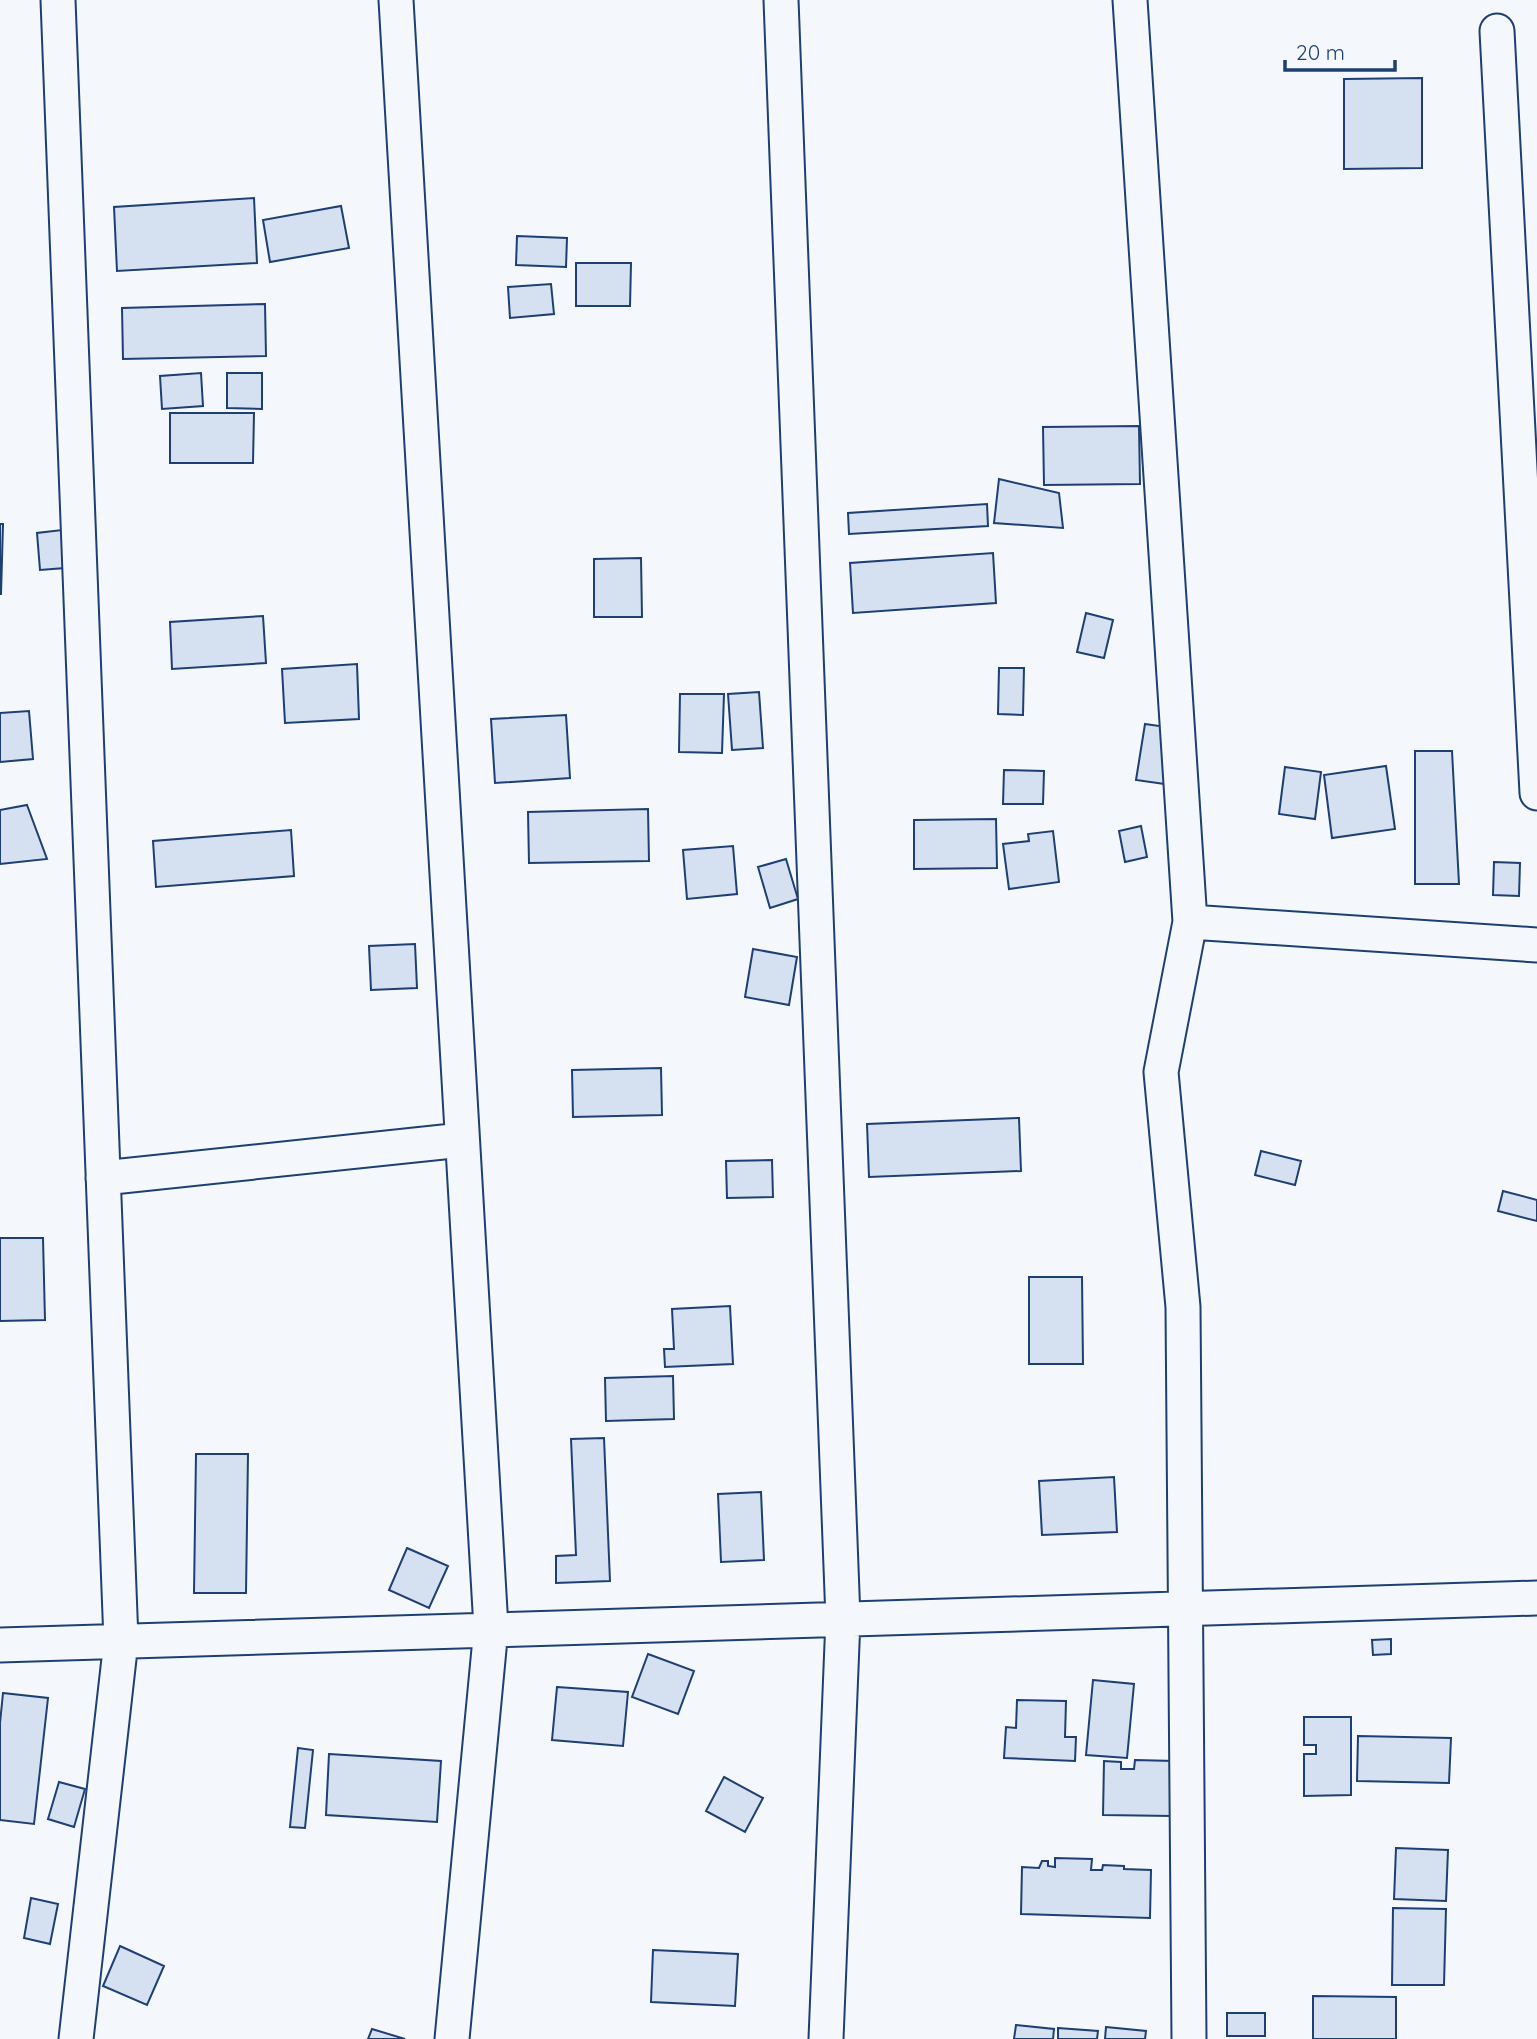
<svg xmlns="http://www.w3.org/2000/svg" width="1537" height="2039" font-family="Quicksand,sans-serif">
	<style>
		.building { fill: #d5e0f0; stroke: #1d3f73; stroke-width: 2 }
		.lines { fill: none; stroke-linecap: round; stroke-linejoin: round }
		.minor-casing { stroke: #1d3f73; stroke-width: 37 }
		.minor { stroke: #f4f7fb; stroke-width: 33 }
	</style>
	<rect width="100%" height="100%" fill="#f4f7fb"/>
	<!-- building -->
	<path class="building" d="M1422,78V168L1344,169V79Z
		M254,198L257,263L117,271L114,207Z
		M341,206L349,248L270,262L263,220Z
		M517,236L567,238L566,267L516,265Z
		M576,263H631L630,306H576Z
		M551,284L554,314L510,318L508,287Z
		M265,304L266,356L123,359L122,308Z
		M201,373L203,406L162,409L160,376Z
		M227,373H262V409L227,408Z
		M170,413H254L253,463H170Z
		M1139,426L1140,484L1044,485L1043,427Z
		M999,479L1059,493L1063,528L994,523Z
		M987,504L988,526L849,534L848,513Z
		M0,524H3L1,594H0Z
		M62,530L65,568L40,570L37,533Z
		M993,553L996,603L853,613L850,563Z
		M641,558L642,617H594V559Z
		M1086,613L1113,620L1104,658L1077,652Z
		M263,616L266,663L172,669L170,622Z
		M357,664L359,719L285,723L282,669Z
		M999,668H1024L1023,715L998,714Z
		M759,692L763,748L732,750L728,694Z
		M680,694H724L722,753L679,752Z
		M29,711L33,759L0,762V713Z
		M566,715L570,778L495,783L491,719Z
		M1145,724L1188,730L1179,786L1136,780Z
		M1415,751H1452L1459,884H1415Z
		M1386,766L1395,829L1332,838L1324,775Z
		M1285,767L1321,772L1315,819L1279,814Z
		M1004,770L1044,771L1043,804H1003Z
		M27,805L47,859L0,864V810Z
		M648,809L649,861L529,863L528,812Z
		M996,819L997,868L914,869V820Z
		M1141,826L1147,857L1125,862L1119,831Z
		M291,830L294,876L156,887L153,841Z
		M1053,831L1059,882L1009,889L1003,844L1029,841L1028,834Z
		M733,846L737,894L687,899L683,850Z
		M786,859L798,899L770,908L758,867Z
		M1494,862L1520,863L1519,896L1493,895Z
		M415,944L417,988L371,990L369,946Z
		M753,949L797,957L789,1005L745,997Z
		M661,1068L662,1115L573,1117L572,1070Z
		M1019,1118L1021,1171L869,1177L867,1124Z
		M1261,1151L1301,1161L1295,1185L1255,1175Z
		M772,1160L773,1197L727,1198L726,1161Z
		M1503,1191L1537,1200V1221L1498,1211Z
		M0,1238H43L45,1320L0,1321Z
		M1029,1277H1082L1083,1364H1029Z
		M730,1306L733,1364L665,1367L664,1349H674L672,1309Z
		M673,1376L674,1419L606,1421L605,1378Z
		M604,1438L610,1581L556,1583V1556L576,1555L571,1439Z
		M196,1454H248L246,1593H194Z
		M1114,1477L1117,1532L1042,1535L1039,1481Z
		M761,1492L764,1560L721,1562L718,1494Z
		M407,1548L448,1566L429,1608L389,1590Z
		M1391,1639V1654L1373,1655L1372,1640Z
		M648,1654L694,1671L678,1714L632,1697Z
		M1093,1680L1134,1684L1127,1758L1086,1755Z
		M557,1687L628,1692L623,1746L552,1740Z
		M3,1693L48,1698L34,1824L0,1820V1723Z
		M1017,1700L1066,1701L1065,1737H1076L1075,1761L1004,1758L1006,1727L1016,1728Z
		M1304,1717H1351V1795L1304,1796V1754H1316V1745H1304Z
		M1358,1736L1451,1738L1449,1783L1357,1781Z
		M298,1748L313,1750L305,1828L290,1827Z
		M329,1754L441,1761L437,1822L326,1815Z
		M1135,1760L1174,1761L1172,1816L1103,1815L1104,1761L1121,1762V1769H1134Z
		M724,1777L763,1798L745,1832L706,1811Z
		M59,1782L85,1789L74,1827L48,1819Z
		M1396,1848L1448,1850L1446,1901L1394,1899Z
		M1055,1858L1092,1859L1091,1870H1102L1103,1865L1124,1866V1869L1151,1870L1150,1918L1021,1914L1022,1867L1039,1868L1042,1861H1048V1866L1055,1867Z
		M31,1898L58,1904L50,1944L24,1938Z
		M1393,1908L1446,1909L1444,1985H1392Z
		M120,1946L164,1966L147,2005L103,1986Z
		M653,1950L738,1954L735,2006L651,2002Z
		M1313,1996L1396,1997V2039H1313Z
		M1227,2013H1265V2036H1227Z
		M1016,2025L1054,2029L1053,2039H1014Z
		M1106,2027L1146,2031L1145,2039H1105Z
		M1058,2028L1098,2031L1097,2039H1058Z
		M372,2029L405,2039H368Z"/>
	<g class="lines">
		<defs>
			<path id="minor" d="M58,0L121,1641L76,2039
				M396,0L491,1628L452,2039
				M781,0L843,1619L826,2039
				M1130,0L1190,922L1161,1072L1183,1307L1189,2039
				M1497,31L1537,793
				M1190,922L1537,945
				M103,1178L462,1140
				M0,1645L1537,1598"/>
		</defs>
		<!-- minor casing -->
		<use href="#minor" class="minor-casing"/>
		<!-- minor -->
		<use href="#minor" class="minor"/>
	</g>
	<!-- scale -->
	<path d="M1285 60v10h110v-10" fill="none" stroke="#1d3f73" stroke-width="3.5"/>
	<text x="1296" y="60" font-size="21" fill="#1d3f73" stroke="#f4f7fb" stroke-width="5" paint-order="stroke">20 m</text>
</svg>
